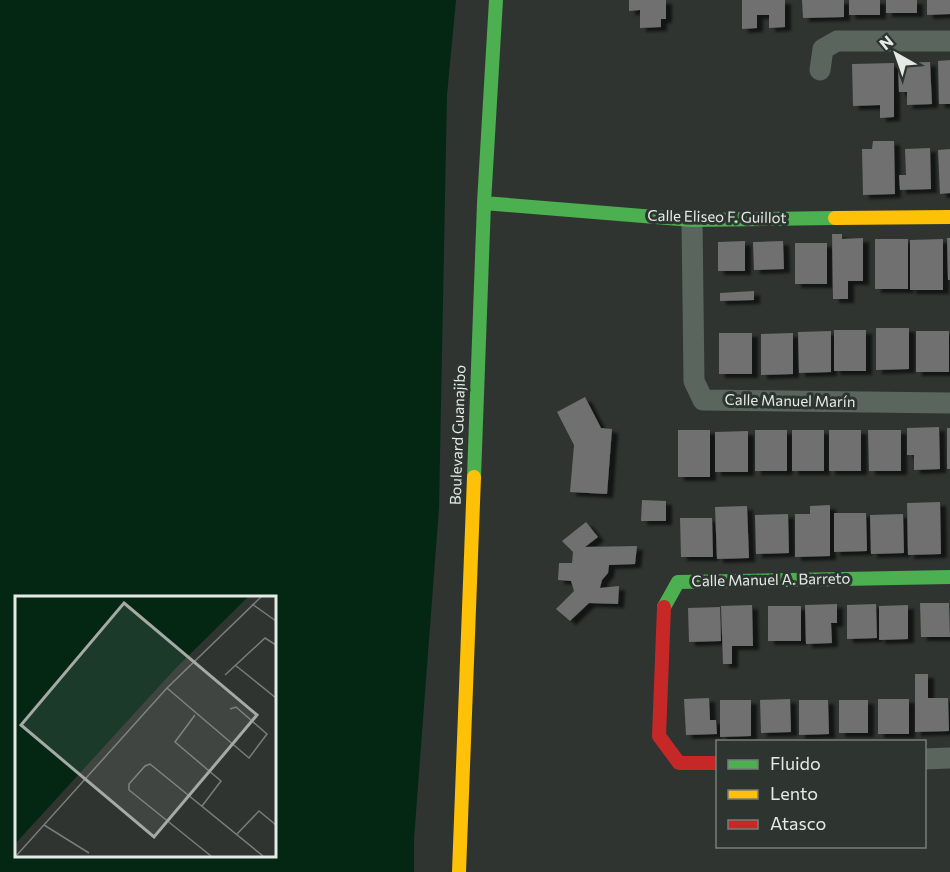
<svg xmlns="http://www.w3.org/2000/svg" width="950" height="872" font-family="Commissioner,sans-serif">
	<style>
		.water { fill: #042713; fill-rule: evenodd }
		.building { fill: #6f6f6f; filter: url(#shadow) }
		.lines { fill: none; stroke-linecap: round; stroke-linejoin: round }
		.street { stroke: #59655d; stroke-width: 21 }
		.fast { stroke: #4caf50; stroke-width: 14 }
		.slow { stroke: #ffc107; stroke-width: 14 }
		.jam { stroke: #c62828; stroke-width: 14 }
		.labels { text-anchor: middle; stroke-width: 6; stroke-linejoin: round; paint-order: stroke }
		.street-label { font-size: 15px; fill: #e5eae6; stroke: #2e3530 }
		.inset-road { fill: none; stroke: #787d79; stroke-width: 1.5 }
		.view { fill: #a5aaa7; fill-opacity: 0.15; stroke: #a5aaa7; stroke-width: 3 }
		.inset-edge { fill: none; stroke: #e5eae6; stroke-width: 3 }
	</style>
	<defs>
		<filter id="shadow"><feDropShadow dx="6" dy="4" stdDeviation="1.5" flood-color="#0009"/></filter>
	</defs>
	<rect width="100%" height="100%" fill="#2f3431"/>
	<!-- water -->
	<path class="water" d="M0,0H456L447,95L439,508L414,839V872H0ZM16,598H274V856H16Z"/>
	<!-- building -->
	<path class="building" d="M629,0H666V19H661V27L640,28V10L629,11Z
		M742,0H785V27L769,28V15H757V28L742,29Z
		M802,0H844V17L803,18Z
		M849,0H880V15H849Z
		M886,0H917V13H886Z
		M927,0H950V14L927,15Z
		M950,60V104H939L938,61Z
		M930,62L932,104L907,105V92H899L898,63Z
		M894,63V117L880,118V105L853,106L852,64Z
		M873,141H894L895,194L863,195L862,149H872Z
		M930,148L931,189L900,190L899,175H906L905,149Z
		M950,149V193L940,194L938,150Z
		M832,234H842V239L863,238V281H848V299H833Z
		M947,238H950V280H948Z
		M875,239H908V289H875Z
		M943,239V290H910V240Z
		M745,241V271H718V242Z
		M783,241L784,269L754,270L753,242Z
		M795,243H827V284H795Z
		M754,291V300L720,301V293Z
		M876,328H909V369L876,370Z
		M834,330H866V371H834Z
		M831,331V372L799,373L798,332Z
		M916,331H949V372H916Z
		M719,333H752V374H719Z
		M793,333V374L761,375V334Z
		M585,397L601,428L612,429L607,494L570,492L574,445L557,412Z
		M939,427L940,469L914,470V455H907V428Z
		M947,428H950V469H947Z
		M678,430H710V477H678Z
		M755,430H787V471H755Z
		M792,430H824V471H792Z
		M829,430H861V471H829Z
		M868,430H901V471H869Z
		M748,431V472H715V432Z
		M642,500L666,501V521H641Z
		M940,502L941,554L908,555L907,503Z
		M830,505V556L795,557V514H810V506Z
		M747,506L749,558L717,559L715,507Z
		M834,513H866L867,551L834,552Z
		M788,514L789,553L756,554L755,515Z
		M903,514L904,553L871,554L870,515Z
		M680,518H712L713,557H681Z
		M586,522L598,537L585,547L637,546L635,564L609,565L608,573L602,580L600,588L619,586L618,604L589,603L570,621L556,609L574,591L571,581L558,580L559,563H572L573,552L562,541Z
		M920,603H949L950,637H921Z
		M837,604V623H831L832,643L806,644L805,605Z
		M876,604L877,638L847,639V605Z
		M752,605L753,646H732V664H723L721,606Z
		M908,605V639L879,640V606Z
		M768,606H801V641H768Z
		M720,607L721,641L689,642L688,608Z
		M915,674H928V698H948L949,731L915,732Z
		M709,698L710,720H716L717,734L686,735L684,699Z
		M790,699L791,732L761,733L760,700Z
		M878,699H909V734H878Z
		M720,700H751V736L720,737Z
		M799,700H828L829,734L799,735Z
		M839,700H868V733H839Z"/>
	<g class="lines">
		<!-- street -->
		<path class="street" d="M820,70L823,49L837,41H950
			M692,220L694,381L703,400L950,403
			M924,759L950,758"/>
		<!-- fast -->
		<path class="fast" d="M484,203L692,220L835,218
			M474,477L484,203L496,0
			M664,607L678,582L950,577"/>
		<!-- slow -->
		<path class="slow" d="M835,218L950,217
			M459,872L474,477"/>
		<!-- jam -->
		<path class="jam" d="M664,607L659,736L679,763H718"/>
	</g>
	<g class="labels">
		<!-- street labels -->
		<g class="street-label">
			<text transform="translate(717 217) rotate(1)" y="5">Calle Eliseo F. Guillot</text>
			<text transform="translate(790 401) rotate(1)" y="5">Calle Manuel Marín</text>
			<text transform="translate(458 435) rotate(-88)" y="5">Boulevard Guanajibo</text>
			<text transform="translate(771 580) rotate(-1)" y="5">Calle Manuel A. Barreto</text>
		</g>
	</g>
	<!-- overview -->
	<g transform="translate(15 596)">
		<rect width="261" height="261" fill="#2f3431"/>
		<path d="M0,1H233L160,73L0,248Z" fill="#042713"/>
		<path class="inset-road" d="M237,8L261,25M220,69L261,102M210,79L250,42L261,49M152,92L234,162L252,138L221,111L215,113M180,119L160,146L206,185L187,210M29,229L74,257M222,238L244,215L261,229M1,260L152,92L246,1M196,260L114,194V188L130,170L135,168L248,260"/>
		<path class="view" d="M109,7L242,119L139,241L6,129Z"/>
		<rect width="261" height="261" class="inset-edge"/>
	</g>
	<!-- legend -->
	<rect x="716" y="740" width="210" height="108" fill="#2e3530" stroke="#777d79" stroke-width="1.5"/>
	<rect x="728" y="760" width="30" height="9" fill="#4caf50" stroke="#777d79" stroke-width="1.5"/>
	<text x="770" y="770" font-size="18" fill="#e5eae6">Fluido</text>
	<rect x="728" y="790" width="30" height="9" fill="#ffc107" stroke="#777d79" stroke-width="1.5"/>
	<text x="770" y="800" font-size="18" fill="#e5eae6">Lento</text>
	<rect x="728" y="820" width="30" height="9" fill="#c62828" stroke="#777d79" stroke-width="1.5"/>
	<text x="770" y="830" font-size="18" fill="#e5eae6">Atasco</text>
	<!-- north arrow -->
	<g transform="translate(896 54) rotate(320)" stroke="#2e3530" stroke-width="4.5" paint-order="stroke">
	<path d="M0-4.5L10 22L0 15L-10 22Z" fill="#e5eae6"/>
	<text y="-9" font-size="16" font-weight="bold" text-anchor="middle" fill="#e5eae6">N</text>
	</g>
</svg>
